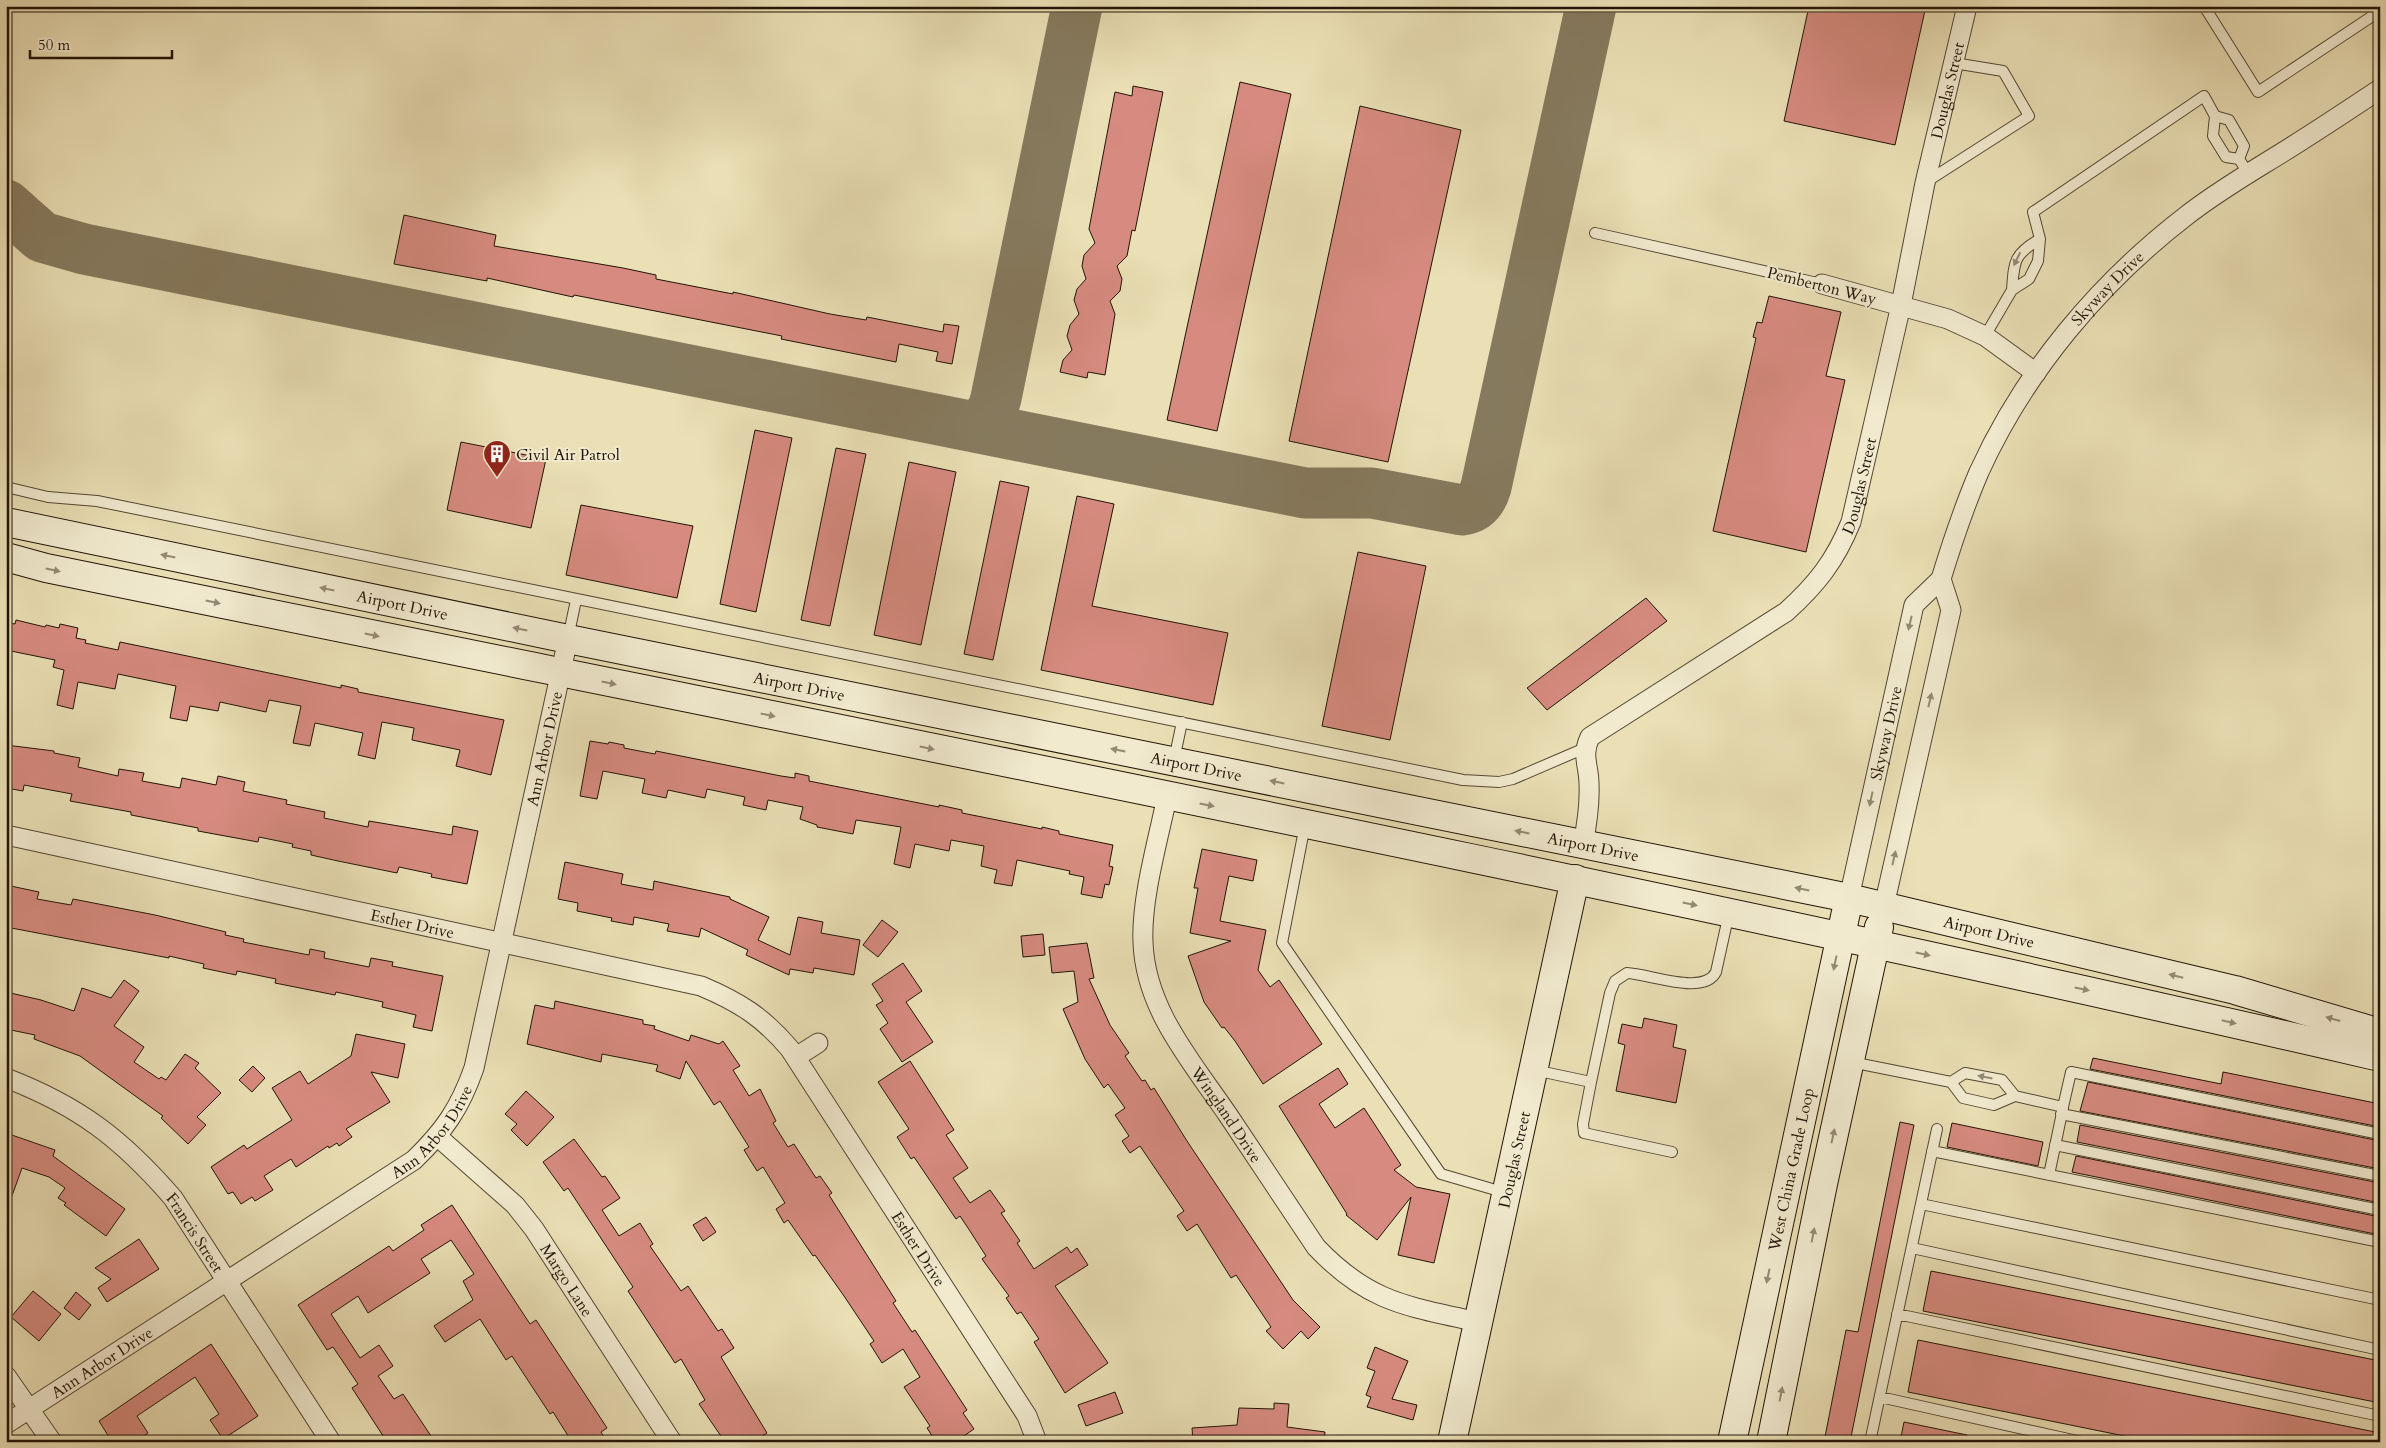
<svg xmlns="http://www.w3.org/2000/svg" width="2386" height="1448" font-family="Cardo,serif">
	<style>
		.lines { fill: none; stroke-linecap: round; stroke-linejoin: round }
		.taxiway { stroke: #867a5e; stroke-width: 51 }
		.building { fill: #d78b80; stroke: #221406 }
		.lane-casing { stroke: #544732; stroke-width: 12 }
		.street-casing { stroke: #544732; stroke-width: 21 }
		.secondary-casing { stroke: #221406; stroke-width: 30 }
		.lane { stroke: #f1eacf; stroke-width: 10 }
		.street { stroke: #f1eacf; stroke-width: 19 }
		.secondary { stroke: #f1eacf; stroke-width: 28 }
		.oneway { fill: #948a75 }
		.labels { text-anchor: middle; stroke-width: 4; stroke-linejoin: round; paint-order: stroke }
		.street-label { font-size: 16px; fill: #221406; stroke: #f1eacf }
		.poi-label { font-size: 16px; fill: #221406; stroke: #f1eacf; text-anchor: start }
	</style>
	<rect width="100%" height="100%" fill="#eadfb5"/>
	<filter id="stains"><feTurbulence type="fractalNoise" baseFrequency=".004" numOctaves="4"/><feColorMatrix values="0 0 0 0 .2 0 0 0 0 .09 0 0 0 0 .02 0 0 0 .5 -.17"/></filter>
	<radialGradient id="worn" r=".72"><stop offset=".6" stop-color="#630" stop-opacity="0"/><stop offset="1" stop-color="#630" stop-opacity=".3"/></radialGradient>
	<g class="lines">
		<!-- taxiway -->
		<path class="taxiway" d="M6,205L42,237L84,249L1305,493H1372L1462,510C1476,508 1482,500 1486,487L1591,6
			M969,426C986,424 992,414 996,398L1077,6"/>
	</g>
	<!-- building -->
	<path class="building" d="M1809,6H1926L1895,145L1784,121Z
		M1240,82L1291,94L1217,431L1167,420Z
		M1133,86L1163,92L1135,231L1132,230L1127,256L1117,266L1122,279L1120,291L1110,301L1115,314L1105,375L1088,372L1087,378L1060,372L1063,360L1072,350L1067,336L1070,325L1079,314L1074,300L1077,289L1086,279L1082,266L1084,255L1095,243L1089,229L1115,92L1132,96Z
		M1360,106L1461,130L1388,462L1289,441Z
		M404,215L496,235L494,246L623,268L656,275V279L733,294V292L830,314L866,320L867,317L943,332L944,324L959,326L952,364L936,361L938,352L899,344L896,362L781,339L782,336L574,295L573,297L487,278V281L394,264Z
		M1769,296L1841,312L1826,376L1845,380L1806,552L1713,531L1756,338L1753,337L1757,322L1762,323Z
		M755,430L792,438L756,612L720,604Z
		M461,442L546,459L531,528L447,510Z
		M836,448L866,454L830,626L801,620Z
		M909,462L956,472L921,645L874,635Z
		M1000,481L1029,487L993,660L964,654Z
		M1077,496L1114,504L1092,606L1228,633L1213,705L1041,670Z
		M581,505L693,526L677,598L566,575Z
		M1358,552L1426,566L1390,740L1322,726Z
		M1646,598L1667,621L1547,710L1527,688Z
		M16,620L45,627L46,625L59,628L60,624L78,628L76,638L86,640L85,643L118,650L120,642L341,688V685L358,689V692L504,720L491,775L456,766L460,750L412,740L414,728L382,722L375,759L358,755L363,733L315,723L310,746L293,743L301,706L269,700L266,712L220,702L218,711L190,706L187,721L170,718L176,686L118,674L115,689L78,682L73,709L57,705L64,670L53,667L55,660L6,650V622L15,624Z
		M590,741L608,744L609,742L624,745V748L655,754L656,751L781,776L795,778V773L809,776V781L939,807V805L962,810V813L1042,829V827L1059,831V834L1113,845L1109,866L1113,867L1109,885L1105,884L1102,898L1081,894L1084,877L1069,874L1070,871L1017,860L1012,886L994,883L997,870L981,866L984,846L951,840L949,851L915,844L910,868L894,864L901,827L856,820L853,834L817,827V825L800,819L803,807L768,800L766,810L743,805L745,797L707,789L705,798L668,790L666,798L642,793L645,779L603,771L597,799L580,796Z
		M6,745L54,751V753L80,758L78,767L118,776L119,769L144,773L142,781L180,788L182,778L216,785L218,776L245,782L243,791L287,800L286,804L325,812L324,818L368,827L369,821L452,835L453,826L478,831L467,884L431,877L432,874L399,867L397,873L338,861L311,855V851L292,847L293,844L259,837L258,842L198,831V828L131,815V812L70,801L72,794L24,785L23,791L6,788Z
		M1202,849L1257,860L1253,881L1229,876L1220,921L1266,930L1258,970L1270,987L1279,980L1322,1044L1263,1084L1235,1041L1224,1027L1222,1028L1204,1002L1188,956L1231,941L1190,933L1198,888H1194Z
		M565,862L623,874L621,884L653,890L654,881L730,897V899L769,917L758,940L790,955L798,917L823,922L821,933L860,940L854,975L814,968L813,973L790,969L789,975L746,955L748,950L701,928L699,937L667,931L669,924L634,917L633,925L611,921L612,918L577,911L578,903L558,899Z
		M6,885L39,892L37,899L71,905L73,899L155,915L226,932L225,935L244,939L243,942L309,955L310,949L325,952L324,958L369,967L371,958L393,962L392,966L443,976L432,1031L413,1027L416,1015L382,1007L383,1002L336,992L335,995L275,983L276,979L237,971L236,975L203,968L204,964L169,956V958L6,927Z
		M882,920L898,932L878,957L863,945Z
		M1043,934L1045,955L1023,957L1021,936Z
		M1087,943L1094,978L1089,979L1110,1025L1129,1053L1125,1056L1142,1081L1145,1080L1151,1090L1154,1088L1187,1141L1293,1300L1320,1327L1308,1339L1301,1331L1283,1349L1266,1331L1271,1327L1236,1275L1231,1278L1197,1224L1187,1231L1177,1216L1184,1211L1140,1146L1130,1153L1122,1141L1129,1136L1115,1115L1125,1108L1108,1084L1104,1088L1085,1059L1063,1009L1078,1002L1074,971L1052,973L1049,947Z
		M903,963L922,991L906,1002L933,1042L902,1062L880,1029L888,1023L876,1005L883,1001L872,984Z
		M124,980L139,991L114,1026L144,1047L134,1062L159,1079L161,1077L166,1080L185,1054L199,1063L195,1068L221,1093L197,1117L206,1125L188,1144L161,1118L163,1116L80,1056L34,1039L35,1035L6,1029V992L41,1000L74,1011L82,988L111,998Z
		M555,1001L643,1020V1024L655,1026L654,1029L689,1041L691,1035L719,1044L723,1041L740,1066L733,1070L749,1096L760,1089L776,1121L773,1123L788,1147L794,1144L816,1178L820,1176L832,1193L829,1195L896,1301L893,1303L912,1332L915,1330L967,1410L963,1413L974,1429L955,1442H936L927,1428L930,1426L904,1387L920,1377L903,1349L882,1363L870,1344L874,1341L844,1296L815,1255L813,1256L788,1220L784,1223L776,1209L785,1203L763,1167L757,1171L744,1150L749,1147L720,1101L714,1105L686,1061L680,1079L656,1071L658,1065L602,1054L601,1062L527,1044L535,1005L554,1009Z
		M1644,1018L1677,1025L1673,1047L1686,1050L1676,1103L1616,1091L1625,1045L1618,1043L1622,1024L1642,1028Z
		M356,1034L405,1044L398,1078L371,1072L390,1102L346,1129L352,1137L339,1146L337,1143L329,1148L328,1146L296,1167L291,1159L264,1176L273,1190L255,1201L252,1197L241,1204L233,1192L228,1194L211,1167L244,1145L247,1149L292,1120L272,1088L300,1071L308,1084L351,1056Z
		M2093,1058L2221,1084L2223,1072L2380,1104V1127L2090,1069Z
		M910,1061L954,1130L946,1135L968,1168L953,1178L970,1203L990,1190L1005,1211L1001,1213L1020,1241L1017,1243L1034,1269L1067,1247L1071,1253L1077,1248L1088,1265L1055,1286L1108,1363L1065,1393L1034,1342L1039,1339L1021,1312L1017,1314L1006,1298L1009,1296L982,1259L986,1256L968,1228L960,1216L956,1219L914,1157L911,1159L897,1137L909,1129L878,1082Z
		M253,1066L265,1078L252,1092L239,1080Z
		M1338,1068L1348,1084L1319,1104L1335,1128L1364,1108L1401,1165L1394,1170L1416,1187L1450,1194L1434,1263L1398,1255L1411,1197L1377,1240L1346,1215L1347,1214L1279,1106Z
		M2088,1082L2380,1141V1169L2080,1111Z
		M526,1091L554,1117L527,1146L511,1130L517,1124L505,1114Z
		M1900,1122L1914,1125L1850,1442H1824L1846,1330L1858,1332Z
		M1952,1123L2043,1142L2038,1166L1947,1147Z
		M2080,1125L2380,1183V1203L2077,1142Z
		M6,1133L55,1150L53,1156L125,1209L106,1236L64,1205L66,1203L58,1198L65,1188L49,1177L22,1168L8,1207L6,1206Z
		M574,1139L602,1177L605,1176L620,1198L602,1210L619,1236L640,1223L653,1244L650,1246L681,1291L688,1286L718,1331L722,1329L734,1348L721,1357L767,1433L753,1442H725L699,1404L705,1400L681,1359L675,1363L628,1291L633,1287L568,1188L564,1191L543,1162Z
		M2076,1156L2380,1217V1235L2072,1172Z
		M452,1205L530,1324L536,1320L594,1408L607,1428L601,1432L607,1442H572L553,1412L550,1414L512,1356L506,1360L480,1319L445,1342L434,1326L473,1300L463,1281L474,1274L451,1240L421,1259L430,1273L368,1313L358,1296L331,1314L360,1358L379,1345L393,1366L378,1376L394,1399L403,1394L435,1442H387L352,1388L358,1384L333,1347L327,1350L298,1305L389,1246L393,1251L424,1230L421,1225Z
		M706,1217L716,1232L703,1241L693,1225Z
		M139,1239L159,1269L107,1302L98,1288L111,1279L95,1268Z
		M1931,1271L2380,1361V1403L1923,1311Z
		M33,1291L61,1314L39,1341L11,1317Z
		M76,1292L91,1305L79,1320L64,1308Z
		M1918,1340L2380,1433V1442H2154L1908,1392Z
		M211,1344L258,1416L223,1439L210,1420L219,1414L195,1377L137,1416L148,1433L135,1442H112L99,1421Z
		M1375,1347L1408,1361L1392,1399L1417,1405L1413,1420L1367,1407L1371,1397L1366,1395L1375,1371L1367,1368Z
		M1115,1392L1123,1413L1086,1426L1078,1405Z
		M1274,1403L1289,1404L1287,1427L1325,1432L1324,1442H1193L1192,1428L1237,1425L1239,1408L1274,1409Z
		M1904,1422L1967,1435V1442H1900Z"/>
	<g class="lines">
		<defs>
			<path id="lane" d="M2204,6L2258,92L2380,11
				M2239,159L2244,146L2229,120L2215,116L2213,136L2226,157L2239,159L2248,173
				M1926,182L2029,116L2003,71L1954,63
				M1595,233L1822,284
				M2012,290C2014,261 2014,254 2040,239
				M1985,336L2012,290L2029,279L2038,261L2040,239L2033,212L2204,96L2215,116
				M6,487L48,497L97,501L1463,780L1499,782L1513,779L1585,748
				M568,638L576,600
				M1174,760L1182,722
				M1305,825L1282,943L1441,1174L1506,1193
				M1851,1062L1951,1082L1963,1098L1994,1105L2015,1096L2063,1107L2071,1072L2380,1134
				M1534,1070L1591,1082L1610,993L1615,981L1627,973C1650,974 1704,996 1716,972L1729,913
				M1591,1082L1583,1124L1584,1133L1672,1152
				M1951,1082L1965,1073L2002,1080L2015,1096
				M2061,1114L2380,1176
				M2055,1145L2380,1210
				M1932,1151L2380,1242
				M2049,1175L2063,1108
				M1921,1204L2380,1300
				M1912,1248L2380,1350
				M1897,1314L2380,1416
				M1880,1397L2082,1442
				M1870,1442L1937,1129"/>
			<g id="street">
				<path d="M1822,284L1948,319L1985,336L2036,373"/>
				<path id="s1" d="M1941,579C1952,543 1964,507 1979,472C2025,371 2099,283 2186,216C2210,197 2236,181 2262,165C2302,141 2341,115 2380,89"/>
				<path id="s2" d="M1167,797C1158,840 1141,899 1143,942C1145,1009 1192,1062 1228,1115C1257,1159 1287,1203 1316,1247C1369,1303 1407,1306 1478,1322"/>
				<path id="s3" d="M6,835L701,986C739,1002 763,1017 790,1049L1027,1416L1037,1442"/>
				<path id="s4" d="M1583,844C1587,824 1590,805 1589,784C1589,765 1581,756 1590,737L1786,612C1817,584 1835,561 1851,522L1901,305L1925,183L1967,6"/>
				<path id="s5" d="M1849,898L1914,605L1941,579L1951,610L1884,906"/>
				<path d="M796,1057L818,1043"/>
				<path id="s6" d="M6,1078C79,1106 122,1139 173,1198L331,1442"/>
				<path id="s7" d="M438,1137L515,1205L534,1229L672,1442"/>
				<path d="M6,1376L52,1442"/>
				<path id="s8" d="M6,1424L414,1160C444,1131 460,1108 474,1068L568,639"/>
			</g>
			<g id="secondary">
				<path id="s9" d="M6,522L568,639L1849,898L2235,990L2380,1033"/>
				<path d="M6,557L46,568C825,727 1605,878 2380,1057"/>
				<path id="s10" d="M1452,1442L1575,879"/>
				<path id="s11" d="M1732,1442L1849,898"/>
				<path d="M1771,1442L1823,1184L1879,927"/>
			</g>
		</defs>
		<!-- lane casing -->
		<use href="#lane" class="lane-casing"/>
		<!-- street casing -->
		<use href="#street" class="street-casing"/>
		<!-- secondary casing -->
		<use href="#secondary" class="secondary-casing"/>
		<!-- lane -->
		<use href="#lane" class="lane"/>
		<!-- street -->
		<use href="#street" class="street"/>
		<!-- secondary -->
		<use href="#secondary" class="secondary"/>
	</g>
	<!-- one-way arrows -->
	<defs><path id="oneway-solid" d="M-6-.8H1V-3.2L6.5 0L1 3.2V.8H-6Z" transform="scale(1.25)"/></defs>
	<g class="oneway">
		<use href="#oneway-solid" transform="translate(2017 259) rotate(116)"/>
		<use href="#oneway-solid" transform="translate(168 556) rotate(-168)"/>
		<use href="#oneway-solid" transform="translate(53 570) rotate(12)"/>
		<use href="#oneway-solid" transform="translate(327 589) rotate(-168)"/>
		<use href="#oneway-solid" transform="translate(213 602) rotate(12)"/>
		<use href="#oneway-solid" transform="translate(1910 623) rotate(103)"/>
		<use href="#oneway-solid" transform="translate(520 629) rotate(-168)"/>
		<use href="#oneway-solid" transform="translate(372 635) rotate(12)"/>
		<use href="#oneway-solid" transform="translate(609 683) rotate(12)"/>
		<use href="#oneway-solid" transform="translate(1930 700) rotate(-77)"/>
		<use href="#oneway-solid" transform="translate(768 715) rotate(12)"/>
		<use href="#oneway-solid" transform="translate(927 748) rotate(12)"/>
		<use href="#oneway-solid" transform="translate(1118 750) rotate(-169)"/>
		<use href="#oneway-solid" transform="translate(1277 782) rotate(-169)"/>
		<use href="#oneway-solid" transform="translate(1871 799) rotate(102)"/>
		<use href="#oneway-solid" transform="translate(1207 805) rotate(11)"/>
		<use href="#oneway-solid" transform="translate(1522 832) rotate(-169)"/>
		<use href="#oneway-solid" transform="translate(1894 858) rotate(-77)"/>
		<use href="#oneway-solid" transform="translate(1802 889) rotate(-168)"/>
		<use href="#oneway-solid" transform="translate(1690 904) rotate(12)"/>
		<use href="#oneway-solid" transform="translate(1923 954) rotate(12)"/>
		<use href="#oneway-solid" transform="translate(1835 963) rotate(102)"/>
		<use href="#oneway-solid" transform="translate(2176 976) rotate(-166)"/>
		<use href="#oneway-solid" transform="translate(2082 989) rotate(12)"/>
		<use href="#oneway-solid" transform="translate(2333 1019) rotate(-164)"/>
		<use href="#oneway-solid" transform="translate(2229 1022) rotate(13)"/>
		<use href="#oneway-solid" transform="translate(1985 1077) rotate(-169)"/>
		<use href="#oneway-solid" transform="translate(1833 1136) rotate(-78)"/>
		<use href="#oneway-solid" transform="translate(1813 1235) rotate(-79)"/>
		<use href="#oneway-solid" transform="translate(1768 1276) rotate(102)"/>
		<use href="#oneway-solid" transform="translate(1781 1394) rotate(-79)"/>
	</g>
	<!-- icons -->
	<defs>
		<symbol id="building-pin" viewBox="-11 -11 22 30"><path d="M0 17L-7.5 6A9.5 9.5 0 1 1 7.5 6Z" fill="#8f2418" stroke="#f1eacf"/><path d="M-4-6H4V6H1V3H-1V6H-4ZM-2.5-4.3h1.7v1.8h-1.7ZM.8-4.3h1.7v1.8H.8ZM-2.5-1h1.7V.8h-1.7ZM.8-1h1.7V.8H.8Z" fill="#fff"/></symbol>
	</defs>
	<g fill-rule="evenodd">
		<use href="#building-pin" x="481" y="438" width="32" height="43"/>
	</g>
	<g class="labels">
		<!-- street labels -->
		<g class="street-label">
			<text dy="6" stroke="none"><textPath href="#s4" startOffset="895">Douglas Street</textPath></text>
			<text transform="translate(1822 285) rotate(14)" y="6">Pemberton Way</text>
			<text dy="6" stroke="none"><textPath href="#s1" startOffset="339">Skyway Drive</textPath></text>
			<text dy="6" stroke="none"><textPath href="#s4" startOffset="490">Douglas Street</textPath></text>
			<text dy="6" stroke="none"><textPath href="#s9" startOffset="405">Airport Drive</textPath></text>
			<text dy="6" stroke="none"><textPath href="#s9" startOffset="810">Airport Drive</textPath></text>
			<text dy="6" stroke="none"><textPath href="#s5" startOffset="169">Skyway Drive</textPath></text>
			<text dy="6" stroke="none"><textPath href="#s8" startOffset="924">Ann Arbor Drive</textPath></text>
			<text dy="6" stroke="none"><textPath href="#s9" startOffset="1215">Airport Drive</textPath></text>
			<text dy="6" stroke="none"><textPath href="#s9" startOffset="1620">Airport Drive</textPath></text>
			<text dy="6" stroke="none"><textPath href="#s3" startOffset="416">Esther Drive</textPath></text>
			<text dy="6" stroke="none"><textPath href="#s9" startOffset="2025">Airport Drive</textPath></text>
			<text dy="6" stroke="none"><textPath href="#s2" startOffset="342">Wingland Drive</textPath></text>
			<text dy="6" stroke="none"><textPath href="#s8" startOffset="519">Ann Arbor Drive</textPath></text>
			<text dy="6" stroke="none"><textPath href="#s10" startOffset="289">Douglas Street</textPath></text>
			<text dy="6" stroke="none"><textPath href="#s11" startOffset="279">West China Grade Loop</textPath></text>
			<text dy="6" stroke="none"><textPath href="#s6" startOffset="249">Francis Street</textPath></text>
			<text dy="6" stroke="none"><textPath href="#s3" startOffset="1059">Esther Drive</textPath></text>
			<text dy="6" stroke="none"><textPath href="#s7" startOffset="194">Margo Lane</textPath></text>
			<text dy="6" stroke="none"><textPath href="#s8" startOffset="114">Ann Arbor Drive</textPath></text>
		</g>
		<!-- poi labels -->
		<g class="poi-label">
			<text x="516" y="460">Civil Air Patrol</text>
		</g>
	</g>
	<!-- margin -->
	<rect width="2386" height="1448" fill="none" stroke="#eadfb5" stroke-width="25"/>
	<rect x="8" y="8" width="2371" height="1433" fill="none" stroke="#221406" stroke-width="2.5"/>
	<rect x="12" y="12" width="2361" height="1423" fill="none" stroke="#221406"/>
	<!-- scale -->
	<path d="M30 50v8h142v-8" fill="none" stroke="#221406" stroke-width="2.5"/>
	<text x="38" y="50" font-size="15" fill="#221406" stroke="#f1eacf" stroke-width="4" paint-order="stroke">50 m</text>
	<rect width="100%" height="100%" filter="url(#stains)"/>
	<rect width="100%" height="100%" fill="url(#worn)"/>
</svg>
